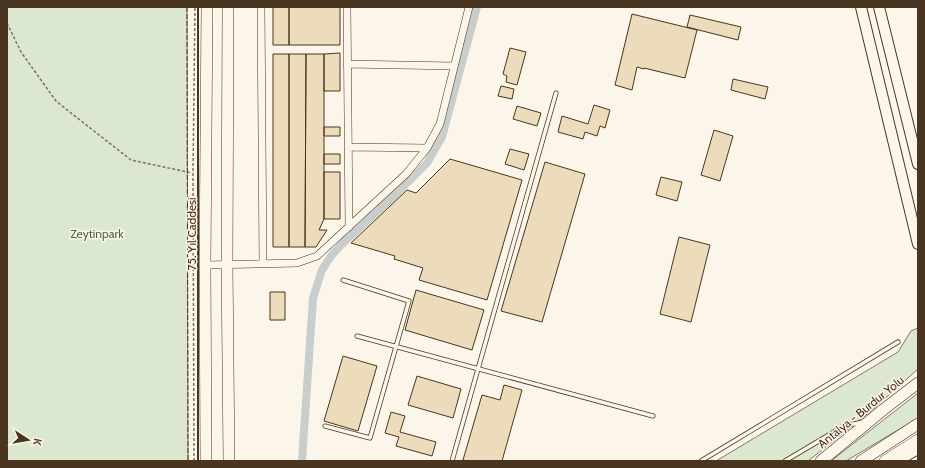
<svg xmlns="http://www.w3.org/2000/svg" width="925" height="468" font-family="Cabin,sans-serif">
	<style>
		.green { fill: #dce7d0; stroke: #887966 }
		.lines { fill: none; stroke-linecap: round; stroke-linejoin: round }
		.canal { stroke: #c9cecd; stroke-width: 8 }
		.building { fill: #ecdcbc; stroke: #4a3520 }
		.service-casing { stroke: #4a3520; stroke-width: 5 }
		.minor-casing { stroke: #4a3520; stroke-width: 8 }
		.tertiary-casing { stroke: #4a3520; stroke-width: 10 }
		.secondary-casing { stroke: #4a3520; stroke-width: 12 }
		.primary-casing { stroke: #4a3520; stroke-width: 12 }
		.trunk-casing { stroke: #4a3520; stroke-width: 12 }
		.path { stroke: #7f6f5c; stroke-width: 1.5; stroke-dasharray: 3 2; stroke-linecap: butt }
		.service { stroke: #fbf6e9; stroke-width: 3.5 }
		.minor { stroke: #fbf6e9; stroke-width: 7 }
		.tertiary { stroke: #fbf6e9; stroke-width: 8 }
		.secondary { stroke: #fbf6e9; stroke-width: 10 }
		.primary { stroke: #fbf6e9; stroke-width: 11 }
		.trunk { stroke: #fbf6e9; stroke-width: 11 }
		.fence { stroke: #4a3520; stroke-width: 1; stroke-dasharray: 5 2; stroke-linecap: butt }
		.wall { stroke: #4a3520; stroke-width: 2 }
		.labels { text-anchor: middle; stroke-width: 3; stroke-linejoin: round; paint-order: stroke }
		.park-label { font-size: 12px; fill: #436837; stroke: #fbf6e9 }
		.street-label { font-size: 12px; fill: #4a3520; stroke: #fbf6e9 }
	</style>
	<rect width="100%" height="100%" fill="#fbf6e9"/>
	<!-- green -->
	<path class="green" d="M7,7H187L188,461H7Z
		M918,328V369L871,411L808,461H716L898,352L911,331Z
		M918,393V418L846,461H831Z"/>
	<g class="lines">
		<!-- canal -->
		<path class="canal" d="M302,461L313,298L322,270L331,256L342,244L398,192L427,163L442,137L477,7"/>
	</g>
	<!-- building -->
	<path class="building" d="M273,7H289V45H273Z
		M289,7H340V45H289Z
		M632,14L697,30L685,78L644,68V69L637,67L632,90L615,85Z
		M690,15L741,27L738,40L687,27Z
		M510,48L526,52L517,85L506,82L507,76L503,74Z
		M340,53V91H324V54Z
		M273,54H289V247H273Z
		M289,54H306L305,247H289Z
		M306,54H324V219L319,230H327L316,247H305Z
		M733,79L768,87L765,99L731,90Z
		M501,86L514,89L512,99L498,96Z
		M594,105L610,110L605,128L600,126L597,136L585,132L583,139L558,132L562,116L588,124Z
		M517,106L541,113L537,126L513,119Z
		M324,127H340V136H324Z
		M714,130L733,136L720,181L701,175Z
		M510,149L529,154L524,170L505,164Z
		M324,154H340V164H324Z
		M450,159L522,180L487,300L419,280L423,268L394,259L395,256L351,243L407,190L416,193Z
		M545,162L585,174L542,322L501,311Z
		M324,172H340V219H324Z
		M661,177L682,182L677,201L656,195Z
		M679,237L710,245L691,322L660,314Z
		M416,290L484,310L472,350L405,330Z
		M270,292H285V320H270Z
		M343,356L377,366L358,431L324,421Z
		M417,376L461,389L453,418L408,405Z
		M504,385L522,390L502,461H468L463,460L482,395L500,400Z
		M391,412L405,416L400,432L436,442L432,456L396,446L399,437L385,433Z"/>
	<g class="lines">
		<defs>
			<path id="service" d="M357,336L653,416
				M325,426L370,438L409,301L343,280
				M452,461L556,93
				M701,461L898,342
				M785,461L844,426L863,422"/>
			<path id="minor" d="M261,7L263,263
				M347,7L349,227
				M347,64L454,66
				M348,147L427,148
				M205,265L297,263L317,256L406,174L427,148L440,124L469,7"/>
			<path id="tertiary" d="M899,461L918,450"/>
			<path id="secondary" d="M861,7L918,244
				M879,7L918,164"/>
			<path id="primary" d="M228,7L227,264L229,461
				M206,461L205,265L207,7"/>
			<path id="trunk" d="M821,461L884,409L918,383
				M861,461L918,424
				M885,461L918,440"/>
		</defs>
		<!-- service casing -->
		<use href="#service" class="service-casing"/>
		<!-- minor casing -->
		<use href="#minor" class="minor-casing"/>
		<!-- tertiary casing -->
		<use href="#tertiary" class="tertiary-casing"/>
		<!-- secondary casing -->
		<use href="#secondary" class="secondary-casing"/>
		<!-- primary casing -->
		<use href="#primary" class="primary-casing"/>
		<!-- trunk casing -->
		<use href="#trunk" class="trunk-casing"/>
		<!-- path -->
		<path class="path" d="M7,23L21,52L56,101L71,113L131,160L192,173
			M194,461L193,173L195,7"/>
		<!-- service -->
		<use href="#service" class="service"/>
		<!-- minor -->
		<use href="#minor" class="minor"/>
		<!-- tertiary -->
		<use href="#tertiary" class="tertiary"/>
		<!-- secondary -->
		<use href="#secondary" class="secondary"/>
		<!-- primary -->
		<use href="#primary" class="primary"/>
		<!-- trunk -->
		<use href="#trunk" class="trunk"/>
		<!-- fence -->
		<path class="fence" d="M187,7L188,461"/>
		<!-- wall -->
		<path class="wall" d="M198,461V7"/>
	</g>
	<g class="labels">
		<!-- park labels -->
		<g class="park-label">
			<text x="97" y="238">Zeytinpark</text>
		</g>
		<!-- street labels -->
		<g class="street-label">
			<text transform="translate(192 234) rotate(-90)" y="4">75. Yıl Caddesi</text>
			<text transform="translate(861 412) rotate(-39)" y="4">Antalya - Burdur Yolu</text>
		</g>
	</g>
	<!-- border -->
	<rect width="925" height="468" fill="none" stroke="#4a3520" stroke-width="16"/>
	<!-- north arrow -->
	<g transform="translate(28 440) rotate(102)" stroke="#fbf6e9" stroke-width="3" paint-order="stroke">
	<path d="M0-3L7 15L0 10L-7 15Z" fill="#4a3520"/>
	<text y="-6" font-size="11" font-weight="bold" text-anchor="middle" fill="#4a3520">K</text>
	</g>
</svg>
